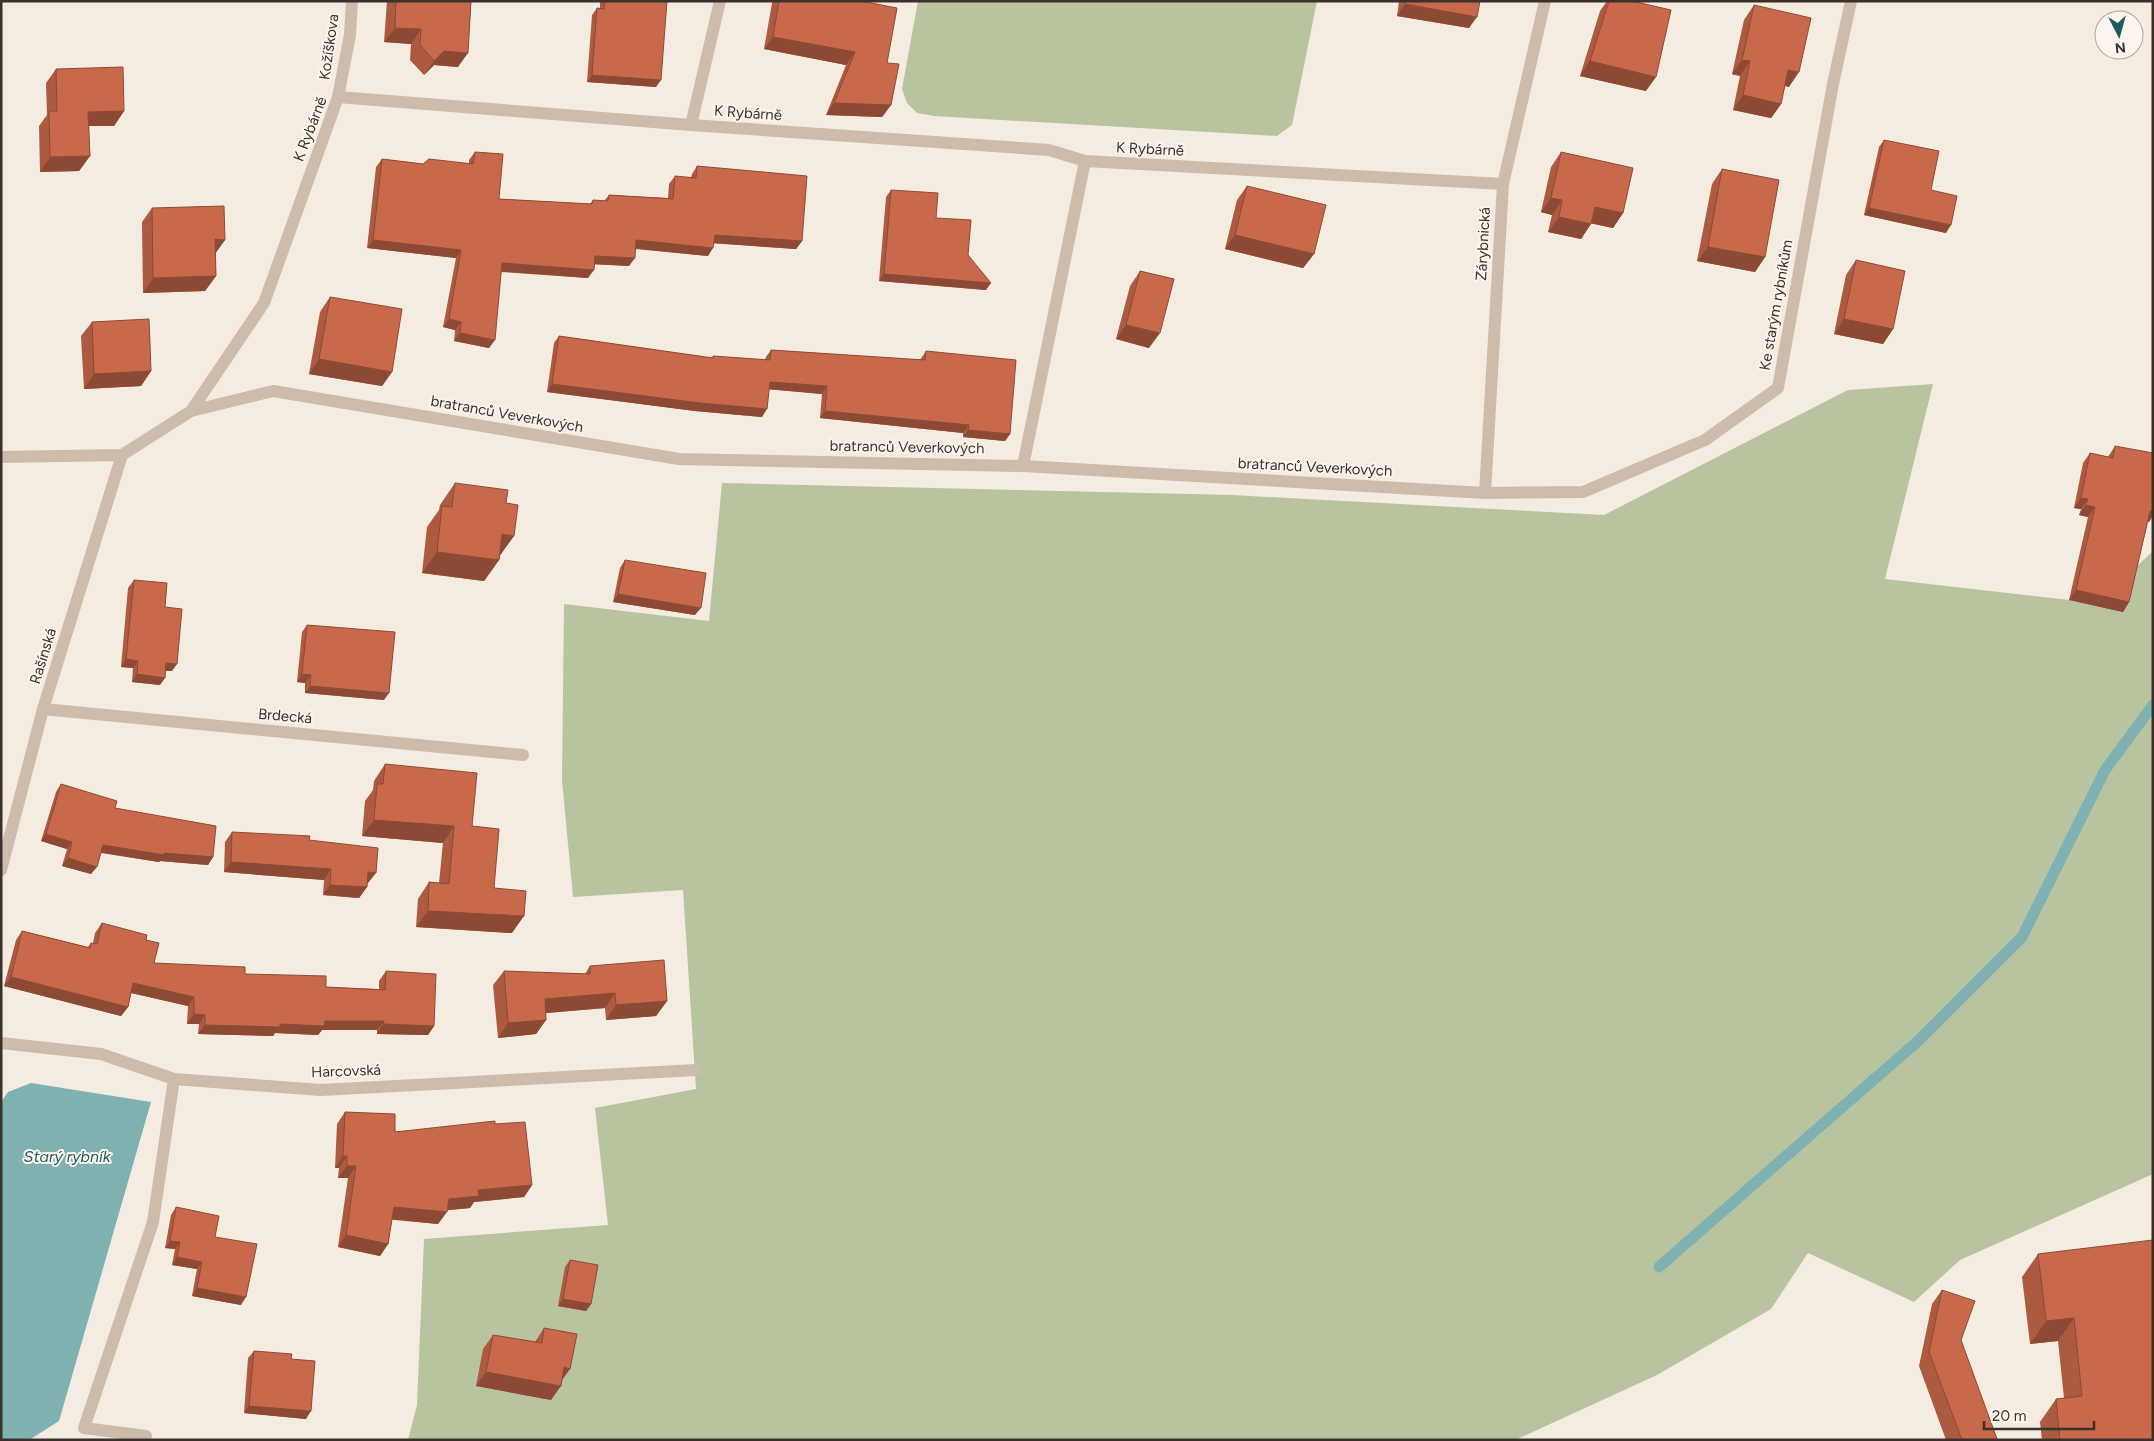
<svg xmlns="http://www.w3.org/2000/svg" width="2154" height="1441" font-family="Figtree,sans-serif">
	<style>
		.green { fill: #b8c4a0 }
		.water { fill: #7fb0b2 }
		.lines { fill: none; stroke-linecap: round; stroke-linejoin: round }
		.stream { stroke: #7fb0b2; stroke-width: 11 }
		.minor { stroke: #cdbbac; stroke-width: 12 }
		.wall { fill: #ac5a40 }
		.shaded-wall { fill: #8c4a34 }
		.building { fill: #c8694b; stroke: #8c4a34 }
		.labels { text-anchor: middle; stroke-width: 4; stroke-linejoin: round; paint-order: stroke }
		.street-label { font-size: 15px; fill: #3b302b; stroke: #fbf5ee }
		.water-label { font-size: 16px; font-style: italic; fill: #1f5a5e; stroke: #fbf5ee }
	</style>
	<rect width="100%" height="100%" fill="#f4ebe1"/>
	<!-- green -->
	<path class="green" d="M918,1H1317L1292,125L1277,136L934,116L917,113L907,103L902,89Z
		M1933,384L1885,579L2069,600L2122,611L2132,571L2153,551V1174L1960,1260L1914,1302L1808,1253L1771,1309L1657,1375L1515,1440H408L417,1405L424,1239L608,1225L595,1108L696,1089L683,890L573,897L562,780L564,604L709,621L722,483L1232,495L1604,515L1848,390Z"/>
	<!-- water -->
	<path class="water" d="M31,1083L151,1102L59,1421L29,1440H1V1102L8,1092Z"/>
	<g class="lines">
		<!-- stream -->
		<path class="stream" d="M1659,1267L1918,1041L2022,937L2105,770L2153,705"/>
		<!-- minor -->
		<path class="minor" d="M338,97L691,125L1049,150L1085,161L1503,184
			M691,125L720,1
			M191,411L264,303L338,97L350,35L352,1
			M1,457L122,455L191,411L273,391L679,459L1023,466L1485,493L1583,492L1705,440L1778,388L1833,84L1851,1
			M1023,466L1085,161
			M1485,493L1503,184L1545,1
			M43,709L523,755
			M1,870L43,709L122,455
			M1,1043L101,1054L174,1079L321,1090L696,1070
			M146,1436L84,1428L153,1222L174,1079"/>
	</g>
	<!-- wall -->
	<path class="wall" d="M387,1H471L458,67L434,65L424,75L410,60L411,44L384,42Z
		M600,1H667L656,87L587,82L592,15L597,8H600Z
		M773,1H861L887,63L891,105L882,117L826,115L846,65L764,49L772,3Z
		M1399,1H1480L1469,28L1397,16Z
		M1607,1H1632L1646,91L1580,76L1600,11Z
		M1754,5L1789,87L1785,86L1781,104L1771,118L1733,110L1740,76L1732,74L1744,20Z
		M56,69L124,111L114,126H89L90,156L79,171L40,172L39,126L47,115L46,83Z
		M1884,140L1931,190L1946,233L1864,215L1879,147Z
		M475,152L499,199L590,204L593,200L604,201L609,195L668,198L669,184L675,176L691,178L692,174L697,166L802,241L796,249L714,243L708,256L635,249L629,266L594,264L588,278L501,272L489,348L454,341L455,330L443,327L456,258L367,248L376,167L382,159L423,164L469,163V160Z
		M1561,152L1623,213L1613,228L1591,223L1581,239L1548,232L1552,215L1541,212L1551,167Z
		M1722,169L1765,257L1755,272L1697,261L1712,184Z
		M1247,186L1314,254L1303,268L1225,249L1237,200Z
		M891,190L936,218L968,255L986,290L879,281L886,197Z
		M152,208L225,240L215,253L216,276L205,291L143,293L142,222Z
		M1856,260L1893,329L1883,344L1834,334L1846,275Z
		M1140,271L1149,348L1116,339L1130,286Z
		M330,297L392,372L382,386L309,374L320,312Z
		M92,322L151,371L141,386L84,389L81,336Z
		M559,336L712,358L713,356L765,360L766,357L771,350L920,360L926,351L1010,434L1005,441L963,437V433L820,418L822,394L769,389L762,417L695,411L547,392L554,343Z
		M2115,446L2149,522L2148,521L2129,602L2123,612L2069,600L2088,517L2079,515L2081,509L2074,508L2083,463L2090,453L2108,457Z
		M455,483L500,557L499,560L484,581L422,573L427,527L439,510L440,505Z
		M625,560L695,615L613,602L620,568Z
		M134,580L165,607L172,671H165L160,685L132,682L133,668L121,667L128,588Z
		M307,625L384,700L305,693V683L297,682L302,632Z
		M385,764L472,826L494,888L512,933L416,927L418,899L429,882L439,883L443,843L362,836L365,801L373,790L374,781Z
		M61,784L115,808L213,857L208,865L160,861L159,862L101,853L91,874L62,866L67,849L41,841L56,792Z
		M232,832L309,840L368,883H367V887L359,898L323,895L324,880L224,872L225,842Z
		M102,923L146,940L154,963L245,974L326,987L379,989V981L386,971L434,1026L428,1035L377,1034V1030H322L318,1035L275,1033L273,1036L198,1034L199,1024H187L188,1006L131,993L128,1007L121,1016L4,986L16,940L22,931L88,947L91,943H93L95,933Z
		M590,966L667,1001L656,1016L606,1020L605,1008L546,1013V1020L536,1034L498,1038L493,985L504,971L585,974Z
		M345,1112L395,1132L495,1124L532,1185L524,1197L474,1202L470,1208L447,1210L438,1224L392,1219L388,1244L380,1256L338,1247L348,1178H338L339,1168H335L337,1124Z
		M176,1207L215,1237L241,1305L192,1296L197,1269L172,1265L175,1249L165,1248L171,1215Z
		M2038,1254L2153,1440H2042L2040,1422L2056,1399L2064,1398L2058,1341L2030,1344L2022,1277Z
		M570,1260L591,1304L586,1311L558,1306L565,1267Z
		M1942,1290L1961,1340L1997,1440H1946L1919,1366L1932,1304Z
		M544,1328L561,1381L551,1400L476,1386L483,1349L493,1335L535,1342Z
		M254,1351L291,1359L306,1419L244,1413L248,1358Z"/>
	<!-- shaded-wall -->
	<path class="shaded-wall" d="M1405,4L1477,17L1469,28L1397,16Z
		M395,28L421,29L411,44L384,42Z
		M773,37L855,52L846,65L764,49Z
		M444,51L468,53L458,67L434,65L424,75L434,61Z
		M1742,60L1750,61L1740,76L1732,74Z
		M1590,61L1656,77L1646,91L1580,76Z
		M1788,70L1799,72L1789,87L1778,84Z
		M592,75L661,80L656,87L587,82Z
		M1743,95L1781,104L1771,118L1733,110Z
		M834,103L891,105L882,117L826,115Z
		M124,111L114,126H78L88,112Z
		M90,156L79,171L40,172L50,157Z
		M1551,198L1562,200L1552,215L1541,212Z
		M1595,207L1623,213L1613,228L1584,222Z
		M1869,208L1951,225L1946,233L1864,215Z
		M1559,217L1591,224L1581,239L1548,232Z
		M715,235L802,241L796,249L709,243Z
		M1235,235L1314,254L1303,268L1225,249Z
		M215,239L225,240L215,254Z
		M373,240L461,250L456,258L367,248Z
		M636,240L713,248L708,256L630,248Z
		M1708,247L1765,257L1755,272L1697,261Z
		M595,256L635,258L629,266L589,264Z
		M502,263L594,270L588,278L497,271Z
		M884,274L991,283L986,290L879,281Z
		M216,276L205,291L143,293L153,278Z
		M449,319L461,322L455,330L443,327Z
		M1844,319L1893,329L1883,344L1834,334Z
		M1126,325L1160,333L1149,348L1116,339Z
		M460,333L495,340L489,348L454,341Z
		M319,359L392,372L382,386L309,374Z
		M151,371L141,386L84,389L94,374Z
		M770,382L827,386L822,394L765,389Z
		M552,384L767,409L762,417L695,411L547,392Z
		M825,411L969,425L963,433L820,418Z
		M968,430L1010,434L1005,441L963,437Z
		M2081,498L2088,499L2081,509L2074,508Z
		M2086,505L2095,507L2088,517L2079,515Z
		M2150,511H2153V516L2149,522L2143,521Z
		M502,534L514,536L499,557Z
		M437,552L499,560L484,581L422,573Z
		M2076,590L2129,602L2123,612L2069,600Z
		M618,594L701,608L695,615L613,602Z
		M126,659L138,661L133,668L121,667Z
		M166,663L177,664L172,671H161Z
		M137,674L165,678L160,685L132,682Z
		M302,674L311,675L305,683L297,682Z
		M310,686L389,693L384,700L305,693Z
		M374,820L454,826L443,843L362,836Z
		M46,834L72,842L67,849L41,841Z
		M103,845L164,853L213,857L208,865L160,861L159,862L98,852Z
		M68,858L97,867L91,874L62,866Z
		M231,862L331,869L324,880L224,872Z
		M368,872L376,873L368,883H360Z
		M330,885L367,887L359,898L323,895Z
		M428,911L524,916L512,933L416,927Z
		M11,977L128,1007L121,1016L4,986Z
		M133,983L194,997L188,1006L127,992Z
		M615,993L605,1008L535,1014L545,999Z
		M667,1001L656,1016L606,1020L616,1005Z
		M194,1014L205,1015L199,1024H187Z
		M546,1020L536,1034L498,1038L508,1023Z
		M325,1021H384L377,1030H322L318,1035L275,1033L273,1036L198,1034L205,1025L280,1024Z
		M383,1024L434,1026L428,1035L377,1034Z
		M343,1156H347L339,1168H335Z
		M347,1166H356L348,1178H338Z
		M532,1185L524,1197L474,1202L470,1208L440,1211L449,1199L478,1190Z
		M394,1207L447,1212L438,1224L385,1219Z
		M346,1235L388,1244L380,1256L338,1247Z
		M170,1241L180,1242L175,1249L165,1248Z
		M177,1257L202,1262L197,1269L172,1265Z
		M197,1288L246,1297L241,1305L192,1296Z
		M563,1299L591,1304L586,1311L558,1306Z
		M2074,1318L2058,1341L2030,1344L2046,1321Z
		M564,1367L570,1369L560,1383Z
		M486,1372L561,1386L551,1400L476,1386Z
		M249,1406L311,1411L306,1419L244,1413Z"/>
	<!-- building -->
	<path class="building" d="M396,1H471L468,53L444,51L434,61L420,45L421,29L395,28Z
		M605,1H667L661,80L592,75L597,8L604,9Z
		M779,1H861L897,8L887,63L899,64L891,105L834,103L855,52L773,37Z
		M1405,1H1480L1477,17L1405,4Z
		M1609,1H1632L1671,10L1656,77L1590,61Z
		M1754,5L1811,18L1799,72L1788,70L1781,104L1743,95L1750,61L1742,60Z
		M123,67L124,111L88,112L90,156L50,157L49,111H57L56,69Z
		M1884,140L1939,151L1931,190L1957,196L1951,225L1869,208Z
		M475,152L503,154L499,199L592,204L593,200L608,201L609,195L673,199L675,176L696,178L697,166L807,176L802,241L715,235L713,248L636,240L635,258L595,256L594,270L502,263L495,340L460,333L461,322L449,319L461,250L373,240L382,159L423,164L429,159L473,164Z
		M1561,152L1633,168L1623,213L1595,207L1591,224L1559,217L1562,200L1551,198Z
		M1722,169L1779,180L1765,257L1708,247Z
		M1247,186L1326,205L1314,254L1235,235Z
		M891,190L938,193L936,218L971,220L968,255L991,283L884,274Z
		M224,206L225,240L215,239L216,276L153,278L152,208Z
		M1856,260L1905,271L1893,329L1844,319Z
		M1140,271L1174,279L1160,333L1126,325Z
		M330,297L402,309L392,372L319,359Z
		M149,319L151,371L94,374L92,322Z
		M559,336L713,358V356L770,360L771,350L925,360L926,351L1016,360L1010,434L968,430L969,425L825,411L827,386L770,382L767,409L700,403L552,384Z
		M2115,446L2153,453V511H2150L2129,602L2076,590L2095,507L2086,505L2088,499L2081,498L2090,453L2113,458Z
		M455,483L508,490L506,503L518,505L514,536L502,534L499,560L437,552L442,506L452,507Z
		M625,560L706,573L701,608L618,594Z
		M134,580L167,583L165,607L182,609L177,664L166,663L165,678L137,674L138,661L126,659Z
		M307,625L395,632L389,693L310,686L311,675L302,674Z
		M385,764L477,773L472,826L499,829L494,888L526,891L524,916L428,911L429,882L449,884L454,826L374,820L377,784H383Z
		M61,784L117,801L115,808L216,826L213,857L164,853V855L103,845L97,867L68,858L72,842L46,834Z
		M232,832L310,836L309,840L378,848L376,873L368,872L367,887L330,885L331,869L231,862Z
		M102,923L147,935L146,940L159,943L154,963L245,967V974L326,976V987L385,990L386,971L436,974L434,1026L383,1024L384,1021H325L324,1026L280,1024V1027L205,1025V1015L194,1014V997L133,983L128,1007L11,977L22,931L90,948L91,943L97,944Z
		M664,960L667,1001L616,1005L615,993L545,999L546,1020L508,1023L504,971L590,974V966Z
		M345,1112L395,1114V1132L495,1121V1124L525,1122L532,1185L478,1190L479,1196L449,1199L447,1212L394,1207L388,1244L346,1235L356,1166H347V1156H343Z
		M176,1207L219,1216L215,1237L257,1244L246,1297L197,1288L202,1262L177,1257L180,1242L170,1241Z
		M2153,1240V1440H2060L2056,1399L2082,1396L2074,1318L2046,1321L2038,1254Z
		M570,1260L598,1265L591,1304L563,1299Z
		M1942,1290L1975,1301L1961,1340L1997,1439L1996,1440H1962L1929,1352Z
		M544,1328L577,1334L570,1369L564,1367L561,1386L486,1372L493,1335L542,1343Z
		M254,1351L292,1354L291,1359L315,1361L311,1411L249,1406Z"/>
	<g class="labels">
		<!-- street labels -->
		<g class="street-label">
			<text transform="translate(329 47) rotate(-82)" y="5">Kožíškova</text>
			<text transform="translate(748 113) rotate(4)" y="5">K Rybárně</text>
			<text transform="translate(310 129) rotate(-69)" y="5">K Rybárně</text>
			<text transform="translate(1150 149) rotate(3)" y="5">K Rybárně</text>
			<text transform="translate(1483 244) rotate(-87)" y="5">Zárybnická</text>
			<text transform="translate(1776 305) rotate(-80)" y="5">Ke starým rybníkům</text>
			<text transform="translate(507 414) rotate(10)" y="5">bratranců Veverkových</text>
			<text transform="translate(907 447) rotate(1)" y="5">bratranců Veverkových</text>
			<text transform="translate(1315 467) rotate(3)" y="5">bratranců Veverkových</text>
			<text transform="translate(43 656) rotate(-73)" y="5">Rašínská</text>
			<text transform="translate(285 716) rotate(5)" y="5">Brdecká</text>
			<text transform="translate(346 1071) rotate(-2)" y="5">Harcovská</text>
		</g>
		<!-- water labels -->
		<g class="water-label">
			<text x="67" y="1162">Starý rybník</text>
		</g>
	</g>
	<!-- border -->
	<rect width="2154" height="1441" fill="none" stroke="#3b302b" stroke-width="5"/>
	<!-- north arrow -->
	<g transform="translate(2119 35) rotate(174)"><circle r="24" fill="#fbf5ee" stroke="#aea6a0"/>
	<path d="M0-4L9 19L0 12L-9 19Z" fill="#1f5a5e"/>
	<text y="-8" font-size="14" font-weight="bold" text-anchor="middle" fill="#3b302b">N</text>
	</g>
	<!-- scale -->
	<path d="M1984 1421v8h110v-8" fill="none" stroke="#3b302b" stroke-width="2.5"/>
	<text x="1992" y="1421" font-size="15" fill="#3b302b" stroke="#fbf5ee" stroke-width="4" paint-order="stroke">20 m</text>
</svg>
